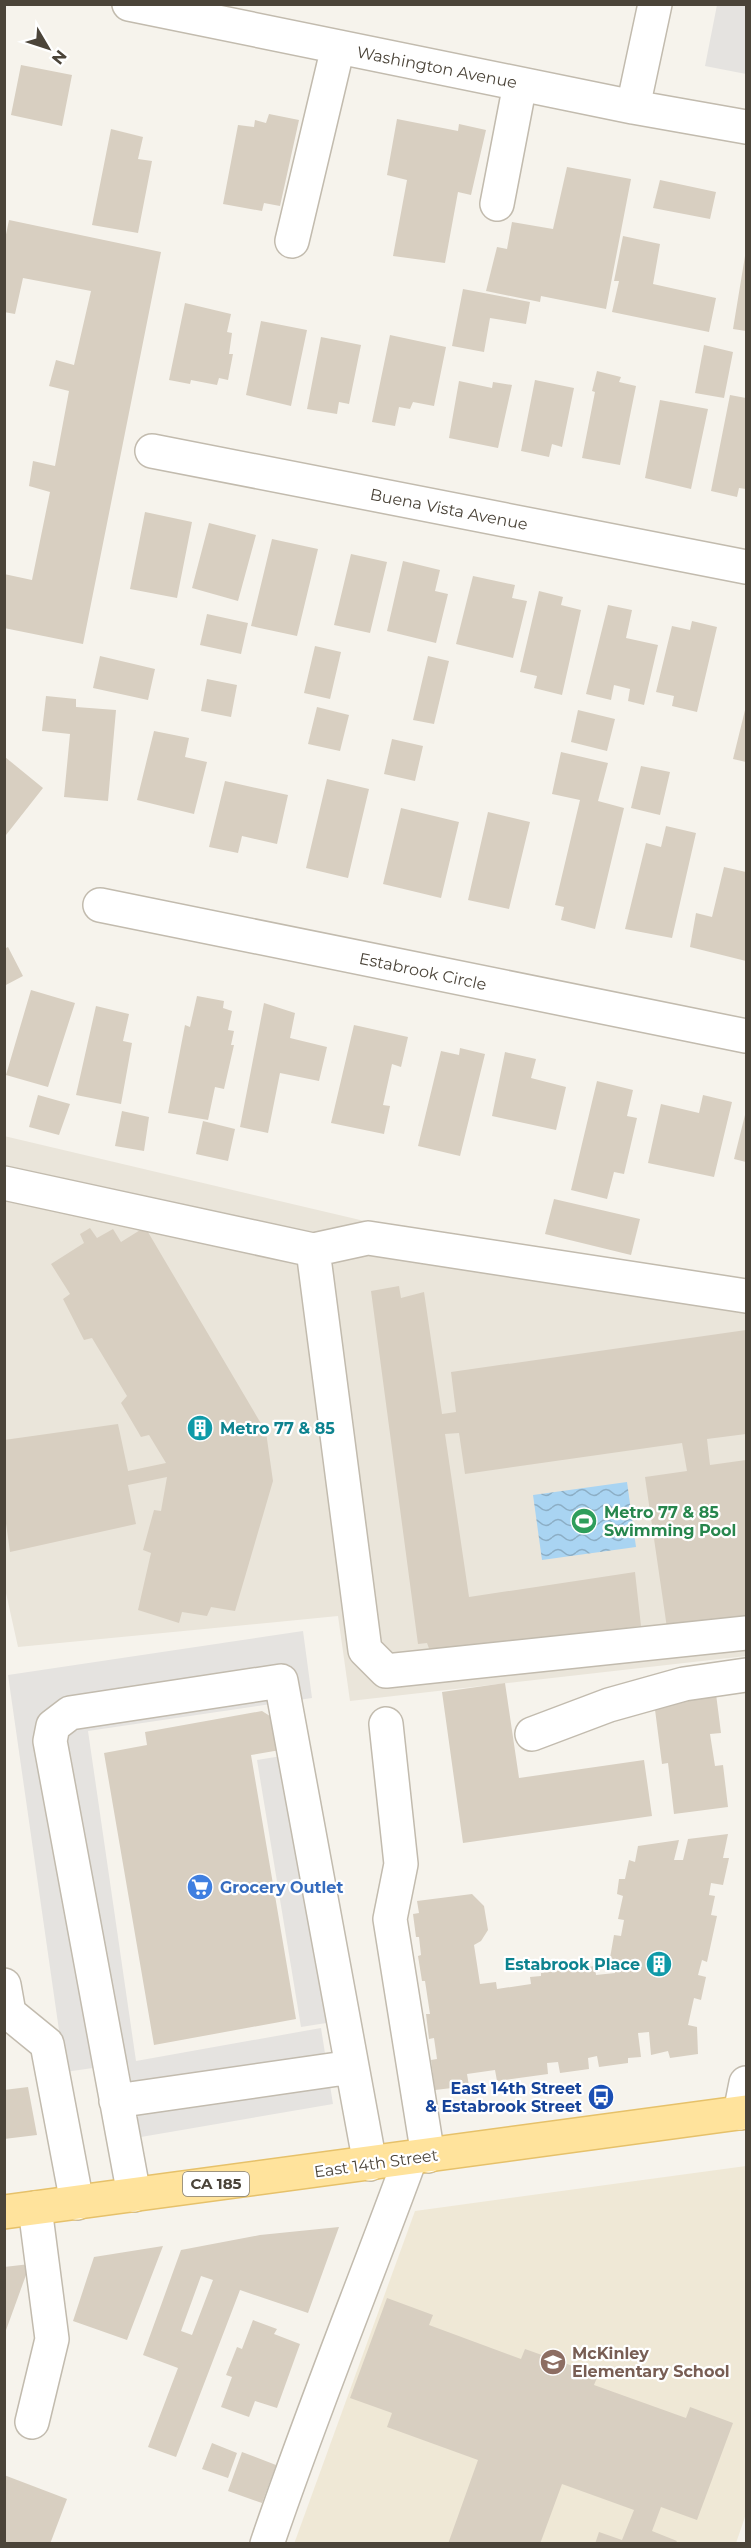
<svg xmlns="http://www.w3.org/2000/svg" width="751" height="2548" font-family="Montserrat,sans-serif">
	<style>
		.residential { fill: #eae5da }
		.education { fill: #efe8d6 }
		.parking { fill: #e5e3e0 }
		.water { fill: url(#water-waves) }
		.building { fill: #d8cfc1; fill-rule: evenodd }
		.lines { fill: none; stroke-linecap: round; stroke-linejoin: round }
		.minor-casing { stroke: #c2bbae; stroke-width: 36 }
		.major-casing { stroke: #e6c16a; stroke-width: 36 }
		.minor { stroke: #fff; stroke-width: 33 }
		.major { stroke: #ffe39c; stroke-width: 33 }
		.labels { text-anchor: middle; stroke-width: 4.5; stroke-linejoin: round; paint-order: stroke }
		.shield { fill: #fff; stroke: #817c74; stroke-width: 1.5 }
		.shield-label { font-size: 15px; font-weight: bold; fill: #4b4439 }
		.street-label { font-size: 16px; fill: #4b4439; stroke: #fff }
		.culture-label { font-size: 16px; font-weight: bold; fill: #0d838f; stroke: #fff; text-anchor: start }
		.leisure-label { font-size: 16px; font-weight: bold; fill: #27864d; stroke: #fff; text-anchor: start }
		.shop-label { font-size: 16px; font-weight: bold; fill: #366cbe; stroke: #fff; text-anchor: start }
		.transit-label { font-size: 16px; font-weight: bold; fill: #164399; stroke: #fff; text-anchor: end }
		.education-label { font-size: 16px; font-weight: bold; fill: #785e54; stroke: #fff; text-anchor: start }
	</style>
	<defs>
		<pattern id="water-waves" width="16" height="10" patternUnits="userSpaceOnUse" patternTransform="scale(1.5)"><rect width="16" height="10" fill="#a9d4f2"/><path d="M0 5q4-4 8 0t8 0" fill="none" stroke="#8caec5"/></pattern>
	</defs>
	<rect width="100%" height="100%" fill="#f6f3ec"/>
	<!-- residential -->
	<path class="residential" d="M4,1136L746,1311V1656L350,1701L338,1616L18,1647L4,1584Z"/>
	<!-- education -->
	<path class="education" d="M746,2166V2514L736,2543L294,2544L415,2211Z"/>
	<!-- parking -->
	<path class="parking" d="M717,5H746V74L705,66Z
		M303,1631L312,1698L88,1731L136,2061L321,2028L333,2104L141,2137L128,2063L65,2072L8,1675Z
		M294,1754L339,2021L301,2027L257,1760Z"/>
	<!-- water -->
	<path class="water" d="M627,1482L636,1547L542,1560L533,1495Z"/>
	<!-- building -->
	<path class="building" d="M21,65L72,75L62,126L11,115Z
		M269,114L299,120L280,206L264,203L262,211L223,204L238,125L254,127L255,120L266,123Z
		M397,119L458,131L459,124L486,130L471,195L458,192L445,263L393,256L407,180L387,175Z
		M111,129L143,137L138,159L152,161L138,233L92,225Z
		M567,167L631,179L606,309L541,296L540,302L486,291L497,247L507,249L512,222L553,229Z
		M660,180L716,192L710,219L653,208Z
		M9,220L161,252L83,644L4,628V574L32,580L50,492L29,486L33,461L55,466L69,391L49,386L56,360L74,365L91,291L23,278L15,314L4,312V244Z
		M623,236L660,244L653,284L716,298L709,332L612,312L619,281H614Z
		M745,256H746V331L733,329Z
		M463,289L530,302L526,324L490,318L484,352L452,346Z
		M185,303L231,314L227,332L232,333L229,354H233L228,380L219,378L217,385L191,380L190,384L169,380Z
		M261,321L307,330L291,406L246,395Z
		M390,335L446,347L434,406L413,402L410,409L399,407L395,426L372,422Z
		M321,337L361,345L349,404L339,402L337,414L307,409Z
		M704,345L733,352L724,398L695,393Z
		M597,371L621,377L619,382L636,386L620,465L582,458L595,392L592,391Z
		M535,380L574,388L562,447L552,444L549,457L521,451Z
		M459,381L492,388L493,382L512,385L498,448L449,438Z
		M730,395L746,398V489L739,488L737,497L711,491Z
		M660,400L708,409L691,489L645,478Z
		M145,512L192,522L177,598L130,589Z
		M209,523L256,535L238,601L192,588Z
		M272,539L318,549L297,636L251,626Z
		M351,554L387,562L370,633L334,625Z
		M403,561L440,570L435,591L448,594L436,643L387,631Z
		M473,576L515,585L512,598L527,601L513,658L456,644Z
		M539,591L563,597L561,605L581,610L562,695L534,688L537,676L520,672Z
		M608,605L632,610L626,638L658,645L644,705L628,701L630,689L614,685L611,700L586,694Z
		M207,614L248,623L241,654L200,645Z
		M692,621L717,627L697,712L672,706L674,696L656,692L672,626L690,630Z
		M315,646L341,652L330,699L304,693Z
		M100,656L155,669L148,700L93,688Z
		M428,656L449,661L434,724L413,720Z
		M207,679L237,685L231,717L201,711Z
		M46,696L76,699V707L116,710L108,801L64,797L70,734L42,731Z
		M746,706V762L733,759Z
		M317,707L349,715L340,751L308,744Z
		M578,710L615,719L607,751L571,742Z
		M154,731L189,738L185,757L207,762L194,814L137,800Z
		M392,739L423,746L415,781L384,774Z
		M561,752L608,763L598,801L624,808L595,929L561,920L564,907L555,905L580,800L552,794Z
		M5,757L43,788L6,835L5,834Z
		M641,766L670,772L660,815L631,808Z
		M327,779L369,789L348,878L306,868Z
		M225,781L288,795L277,844L242,836L238,853L209,847Z
		M401,808L459,822L441,898L383,884Z
		M488,812L530,822L509,909L468,900Z
		M666,826L696,833L672,938L625,929L646,843L661,847Z
		M724,867L746,872V961L690,947L696,913L712,917Z
		M8,947L23,976L4,986V949Z
		M31,990L75,1003L48,1087L6,1075Z
		M197,996L224,1001L223,1008L232,1011L228,1030L234,1031L231,1045H234L224,1089L215,1087L208,1120L168,1113L185,1025L190,1027Z
		M264,1003L295,1013L290,1038L327,1047L319,1081L280,1073L268,1133L240,1127Z
		M96,1006L129,1014L123,1041L132,1043L121,1104L76,1095Z
		M354,1025L408,1037L401,1067L392,1064L383,1105L390,1106L384,1134L331,1123Z
		M460,1048L485,1054L460,1156L418,1146L441,1051L459,1055Z
		M505,1052L536,1059L531,1078L566,1087L556,1130L492,1116Z
		M597,1081L633,1090L627,1116L637,1118L624,1174L614,1172L607,1199L571,1190Z
		M38,1095L70,1104L59,1135L29,1127Z
		M703,1095L732,1102L714,1177L648,1163L661,1104L699,1113Z
		M122,1111L149,1117L144,1151L115,1146Z
		M746,1111V1162L734,1159Z
		M203,1121L235,1129L228,1161L196,1154Z
		M554,1199L640,1219L631,1255L545,1234Z
		M145,1227L266,1432L273,1481L235,1611L211,1607L207,1616L182,1612L179,1623L138,1610L151,1553L143,1550L154,1510L161,1511L167,1477L128,1485L136,1524L10,1552L4,1509V1440L118,1424L128,1471L166,1463L149,1435L141,1437L121,1403L127,1396L92,1338L84,1340L63,1299L70,1294L51,1264L84,1243L80,1234L90,1228L97,1238L113,1229L121,1242Z
		M399,1286L401,1298L424,1292L442,1414L456,1412L451,1372L746,1330V1434L707,1439L710,1465L746,1460V1617L667,1628L645,1477L687,1471L682,1443L465,1474L459,1433L445,1434L469,1597L635,1572L641,1626L431,1654L427,1643L418,1644L371,1291Z
		M505,1683L519,1778L644,1760L652,1816L463,1843L442,1692Z
		M716,1694L721,1733L710,1734L715,1766L723,1765L728,1807L674,1814L668,1763L662,1764L654,1702Z
		M262,1711L281,1723L286,1749L251,1755L296,2019L154,2045L104,1753L147,1745L145,1732Z
		M728,1834L723,1858H729L723,1885L711,1883L709,1895L715,1896L711,1915L717,1916L707,1962L702,1960L698,1975L706,1977L701,2000L694,1998L688,2025L697,2027L698,2054L670,2058L668,2051L651,2055L649,2032L638,2033L641,2057L628,2058V2063L599,2067L597,2056L588,2058L589,2069L560,2073L558,2062L547,2063L548,2074L497,2081L495,2070L467,2074L469,2086L435,2090L431,2060L437,2059L434,2038L429,2039L426,2014H430L425,1981H422L418,1956L421,1955L419,1937H416L413,1914L419,1913L417,1901L472,1894L484,1906L488,1930L481,1941L474,1945L480,1984L496,1982L497,1989L531,1984L530,1977L541,1976V1973L595,1966L596,1975L615,1973L617,1960L610,1958L614,1935L621,1936L624,1920L618,1919L623,1896L617,1894L619,1879H625L629,1860L635,1862L638,1846L679,1840L674,1860H683L688,1839Z
		M28,2087L37,2135L4,2139V2090Z
		M339,2227L308,2313L240,2290L176,2457L148,2447L178,2368L143,2355L181,2250L260,2235ZM201,2276L213,2280L192,2335L181,2331Z
		M163,2246L127,2340L73,2321L94,2257Z
		M30,2264L5,2333L4,2267Z
		M387,2298L433,2315L429,2325L521,2359L525,2349L598,2375L594,2385L686,2418L690,2407L733,2423L697,2520L661,2507L652,2531L677,2541L675,2544H595L599,2532L622,2540L634,2510L562,2484L540,2544H448L478,2460L387,2427L392,2413L350,2398Z
		M253,2320L277,2329L274,2334L300,2344L277,2408L255,2401L249,2417L221,2407L232,2377L226,2375L237,2347L242,2349Z
		M212,2443L237,2453L228,2478L202,2469Z
		M242,2452L276,2465L262,2503L228,2491Z
		M4,2475L67,2499L50,2544H4Z"/>
	<g class="lines">
		<defs>
			<path id="minor" d="M129,4L633,107L746,127
				M633,107L655,4
				M497,204L520,84
				M292,241L338,47
				M152,451L746,567
				M100,905L746,1036
				M4,1183L313,1250L368,1238L746,1296
				M313,1250L365,1650L386,1671L746,1633
				M386,1724L401,1864L390,1919L428,2156
				M532,1734L609,1705L684,1684L746,1675
				M4,1985L9,2013L47,2044L77,2203
				M116,2101L352,2067
				M740,2113L746,2083
				M134,2195L50,1741L53,1726L70,1713L281,1681L370,2164
				M32,2422L52,2339L35,2208
				M267,2544C311,2414 363,2287 410,2159"/>
			<path id="major" d="M4,2212L746,2112"/>
		</defs>
		<!-- minor casing -->
		<use href="#minor" class="minor-casing"/>
		<!-- major casing -->
		<use href="#major" class="major-casing"/>
		<!-- minor -->
		<use href="#minor" class="minor"/>
		<!-- major -->
		<use href="#major" class="major"/>
	</g>
	<!-- icons -->
	<defs>
		<symbol id="building-disc" viewBox="-11 -11 22 22"><circle r="9.5" fill="#0f9aa8" stroke="#fff"/><path d="M-4-6H4V6H1V3H-1V6H-4ZM-2.5-4.3h1.7v1.8h-1.7ZM.8-4.3h1.7v1.8H.8ZM-2.5-1h1.7V.8h-1.7ZM.8-1h1.7V.8H.8Z" fill="#fff"/></symbol>
		<symbol id="stadium-disc" viewBox="-11 -11 22 22"><circle r="9.5" fill="#2e9e5b" stroke="#fff"/><path d="M0-5a6.5 5 0 1 0 0 10a6.5 5 0 1 0 0-10ZM-3.5-1.8h7v3.6h-7Z" fill="#fff"/></symbol>
		<symbol id="supermarket-disc" viewBox="-11 -11 22 22"><circle r="9.5" fill="#3f7fe0" stroke="#fff"/><path d="M-6-5.5h2.5l.6 2H6L4.5 2H-2.5L-4.4-4H-6ZM-1.5 3.2a1.3 1.3 0 1 0 .1 0ZM3 3.2a1.3 1.3 0 1 0 .1 0Z" fill="#fff"/></symbol>
		<symbol id="bus-disc" viewBox="-11 -11 22 22"><circle r="9.5" fill="#1a4fb4" stroke="#fff"/><path d="M-5-6H5V4H4V6H2V4H-2V6H-4V4H-5ZM-3.5-4V0h7V-4ZM-3.5 1.2v1.5H-2V1.2ZM2 1.2v1.5H3.5V1.2Z" fill="#fff"/></symbol>
		<symbol id="school-disc" viewBox="-11 -11 22 22"><circle r="9.5" fill="#8d6e63" stroke="#fff"/><path d="M0-5L7-2L0 1L-7-2ZM-4 1L0 2.5L4 1V4Q0 6-4 4Z" fill="#fff"/></symbol>
	</defs>
	<g fill-rule="evenodd">
		<use href="#building-disc" x="185" y="1413" width="30" height="30"/>
		<use href="#stadium-disc" x="569" y="1506" width="30" height="30"/>
		<use href="#supermarket-disc" x="185" y="1872" width="30" height="30"/>
		<use href="#building-disc" x="644" y="1949" width="30" height="30"/>
		<use href="#bus-disc" x="586" y="2082" width="30" height="30"/>
		<use href="#school-disc" x="538" y="2347" width="30" height="30"/>
	</g>
	<g class="labels">
		<!-- shield labels -->
		<rect class="shield" x="183" y="2172" width="66" height="24" rx="4.5"/>
		<g class="shield-label">
			<text x="216" y="2189">CA 185</text>
		</g>
		<!-- street labels -->
		<g class="street-label">
			<text transform="translate(437 67) rotate(11)" y="6">Washington Avenue</text>
			<text transform="translate(449 509) rotate(11)" y="6">Buena Vista Avenue</text>
			<text transform="translate(423 971) rotate(12)" y="6">Estabrook Circle</text>
			<text transform="translate(376 2163) rotate(-8)" y="6">East 14th Street</text>
		</g>
		<!-- culture labels -->
		<g class="culture-label">
			<text x="220" y="1434">Metro 77 &amp; 85</text>
			<text x="640" y="1970" text-anchor="end">Estabrook Place</text>
		</g>
		<!-- leisure labels -->
		<g class="leisure-label">
			<text x="604" y="1518">Metro 77 &amp; 85<tspan x="604" dy="18">Swimming Pool</tspan></text>
		</g>
		<!-- shop labels -->
		<g class="shop-label">
			<text x="220" y="1893">Grocery Outlet</text>
		</g>
		<!-- transit labels -->
		<g class="transit-label">
			<text x="582" y="2094">East 14th Street<tspan x="582" dy="18">&amp; Estabrook Street</tspan></text>
		</g>
		<!-- education labels -->
		<g class="education-label">
			<text x="572" y="2359">McKinley<tspan x="572" dy="18">Elementary School</tspan></text>
		</g>
	</g>
	<!-- border -->
	<rect width="751" height="2548" fill="none" stroke="#4b4439" stroke-width="12"/>
	<!-- north arrow -->
	<g transform="translate(48 48) rotate(129)" stroke="#ffffff" stroke-width="4.5" paint-order="stroke">
	<path d="M0-4.5L10 22L0 15L-10 22Z" fill="#4b4439"/>
	<text y="-9" font-size="16" font-weight="bold" text-anchor="middle" fill="#4b4439">N</text>
	</g>
</svg>
